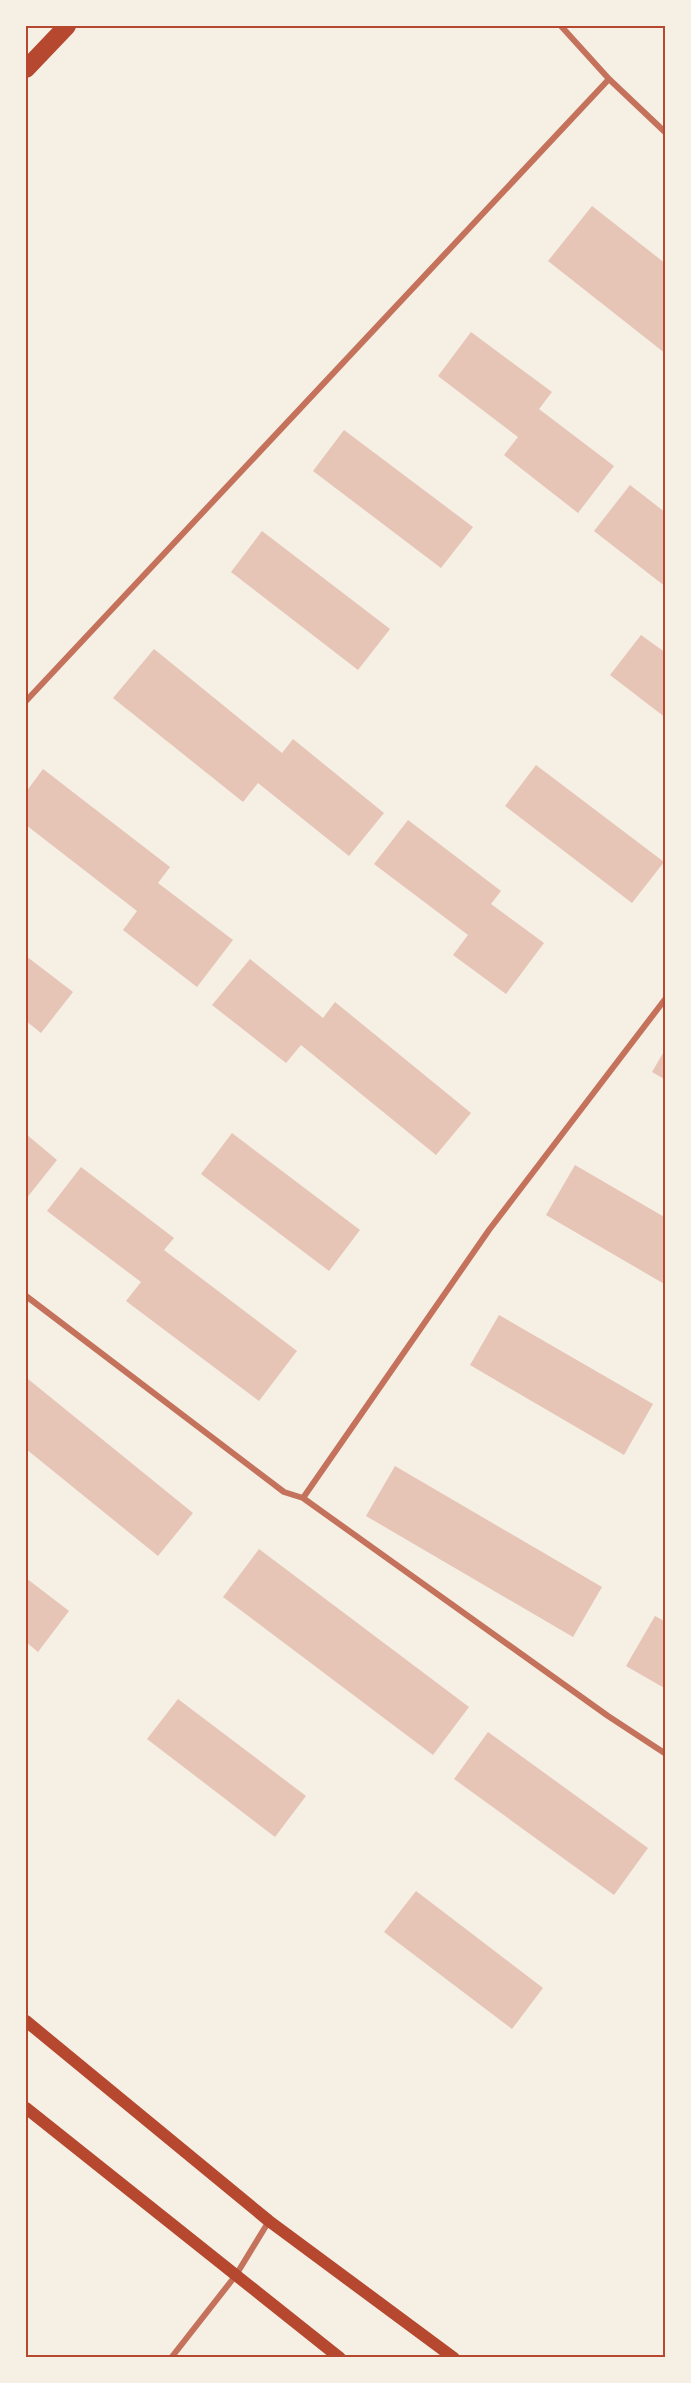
<svg xmlns="http://www.w3.org/2000/svg" width="691" height="2383" font-family="'Titillium Web',sans-serif">
	<style>
		.building { fill: #e6c5b7 }
		.lines { fill: none; stroke-linecap: round; stroke-linejoin: round }
		.minor { stroke: #c5725c; stroke-width: 6 }
		.secondary { stroke: #b5482f; stroke-width: 12 }
		.motorway { stroke: #b5482f; stroke-width: 18 }
		.neatline { fill: none; stroke: #b5482f; stroke-width: 2 }
	</style>
	<rect width="100%" height="100%" fill="#f6efe4"/>
	<!-- building -->
	<path class="building" d="M592,206L666,264V354L548,261Z
		M471,332L552,392L539,409L614,466L578,513L504,455L518,437L438,376Z
		M344,430L473,527L441,568L313,471Z
		M630,485L666,513V587L594,531Z
		M262,531L390,629L358,670L231,572Z
		M641,635L666,653V718L610,675Z
		M154,649L282,753L293,739L384,813L349,856L258,783L243,802L113,698Z
		M536,765L664,862L632,903L505,806Z
		M43,769L170,867L158,883L233,940L197,987L123,930L137,911L26,825V792Z
		M408,820L501,891L491,904L544,943L506,994L453,955L468,935L374,864Z
		M26,956L73,992L41,1033L26,1021Z
		M250,959L323,1018L335,1002L471,1113L436,1155L301,1045L286,1063L212,1005Z
		M666,1048V1080L652,1072Z
		M232,1133L360,1230L329,1271L201,1174Z
		M26,1134L57,1160L26,1199Z
		M575,1165L666,1218V1285L546,1215Z
		M81,1167L174,1238L164,1250L297,1351L259,1401L126,1301L141,1282L47,1211Z
		M499,1315L653,1404L624,1455L470,1365Z
		M28,1379L193,1513L158,1556L26,1449V1382Z
		M395,1466L602,1587L573,1637L366,1516Z
		M259,1549L469,1707L433,1755L223,1597Z
		M26,1578L69,1611L38,1652L26,1642Z
		M655,1616L666,1622V1689L626,1666Z
		M178,1699L306,1796L275,1837L147,1739Z
		M488,1732L648,1848L614,1895L454,1779Z
		M416,1891L543,1988L512,2029L384,1932Z"/>
	<g class="lines">
		<!-- minor -->
		<path class="minor" d="M561,26L609,79L666,133
			M26,701L609,79
			M26,1296L284,1492L303,1498L608,1716L666,1754
			M303,1498L489,1230L666,998
			M171,2358L236,2275L269,2221"/>
		<!-- secondary -->
		<path class="secondary" d="M26,2021L269,2221L454,2358
			M26,2108L340,2358"/>
		<!-- motorway -->
		<path class="motorway" d="M26,69L67,26"/>
	</g>
	<!-- border -->
	<rect width="691" height="2383" fill="none" stroke="#f6efe4" stroke-width="54"/>
	<rect x="27" y="27" width="637" height="2329" class="neatline"/>
</svg>
